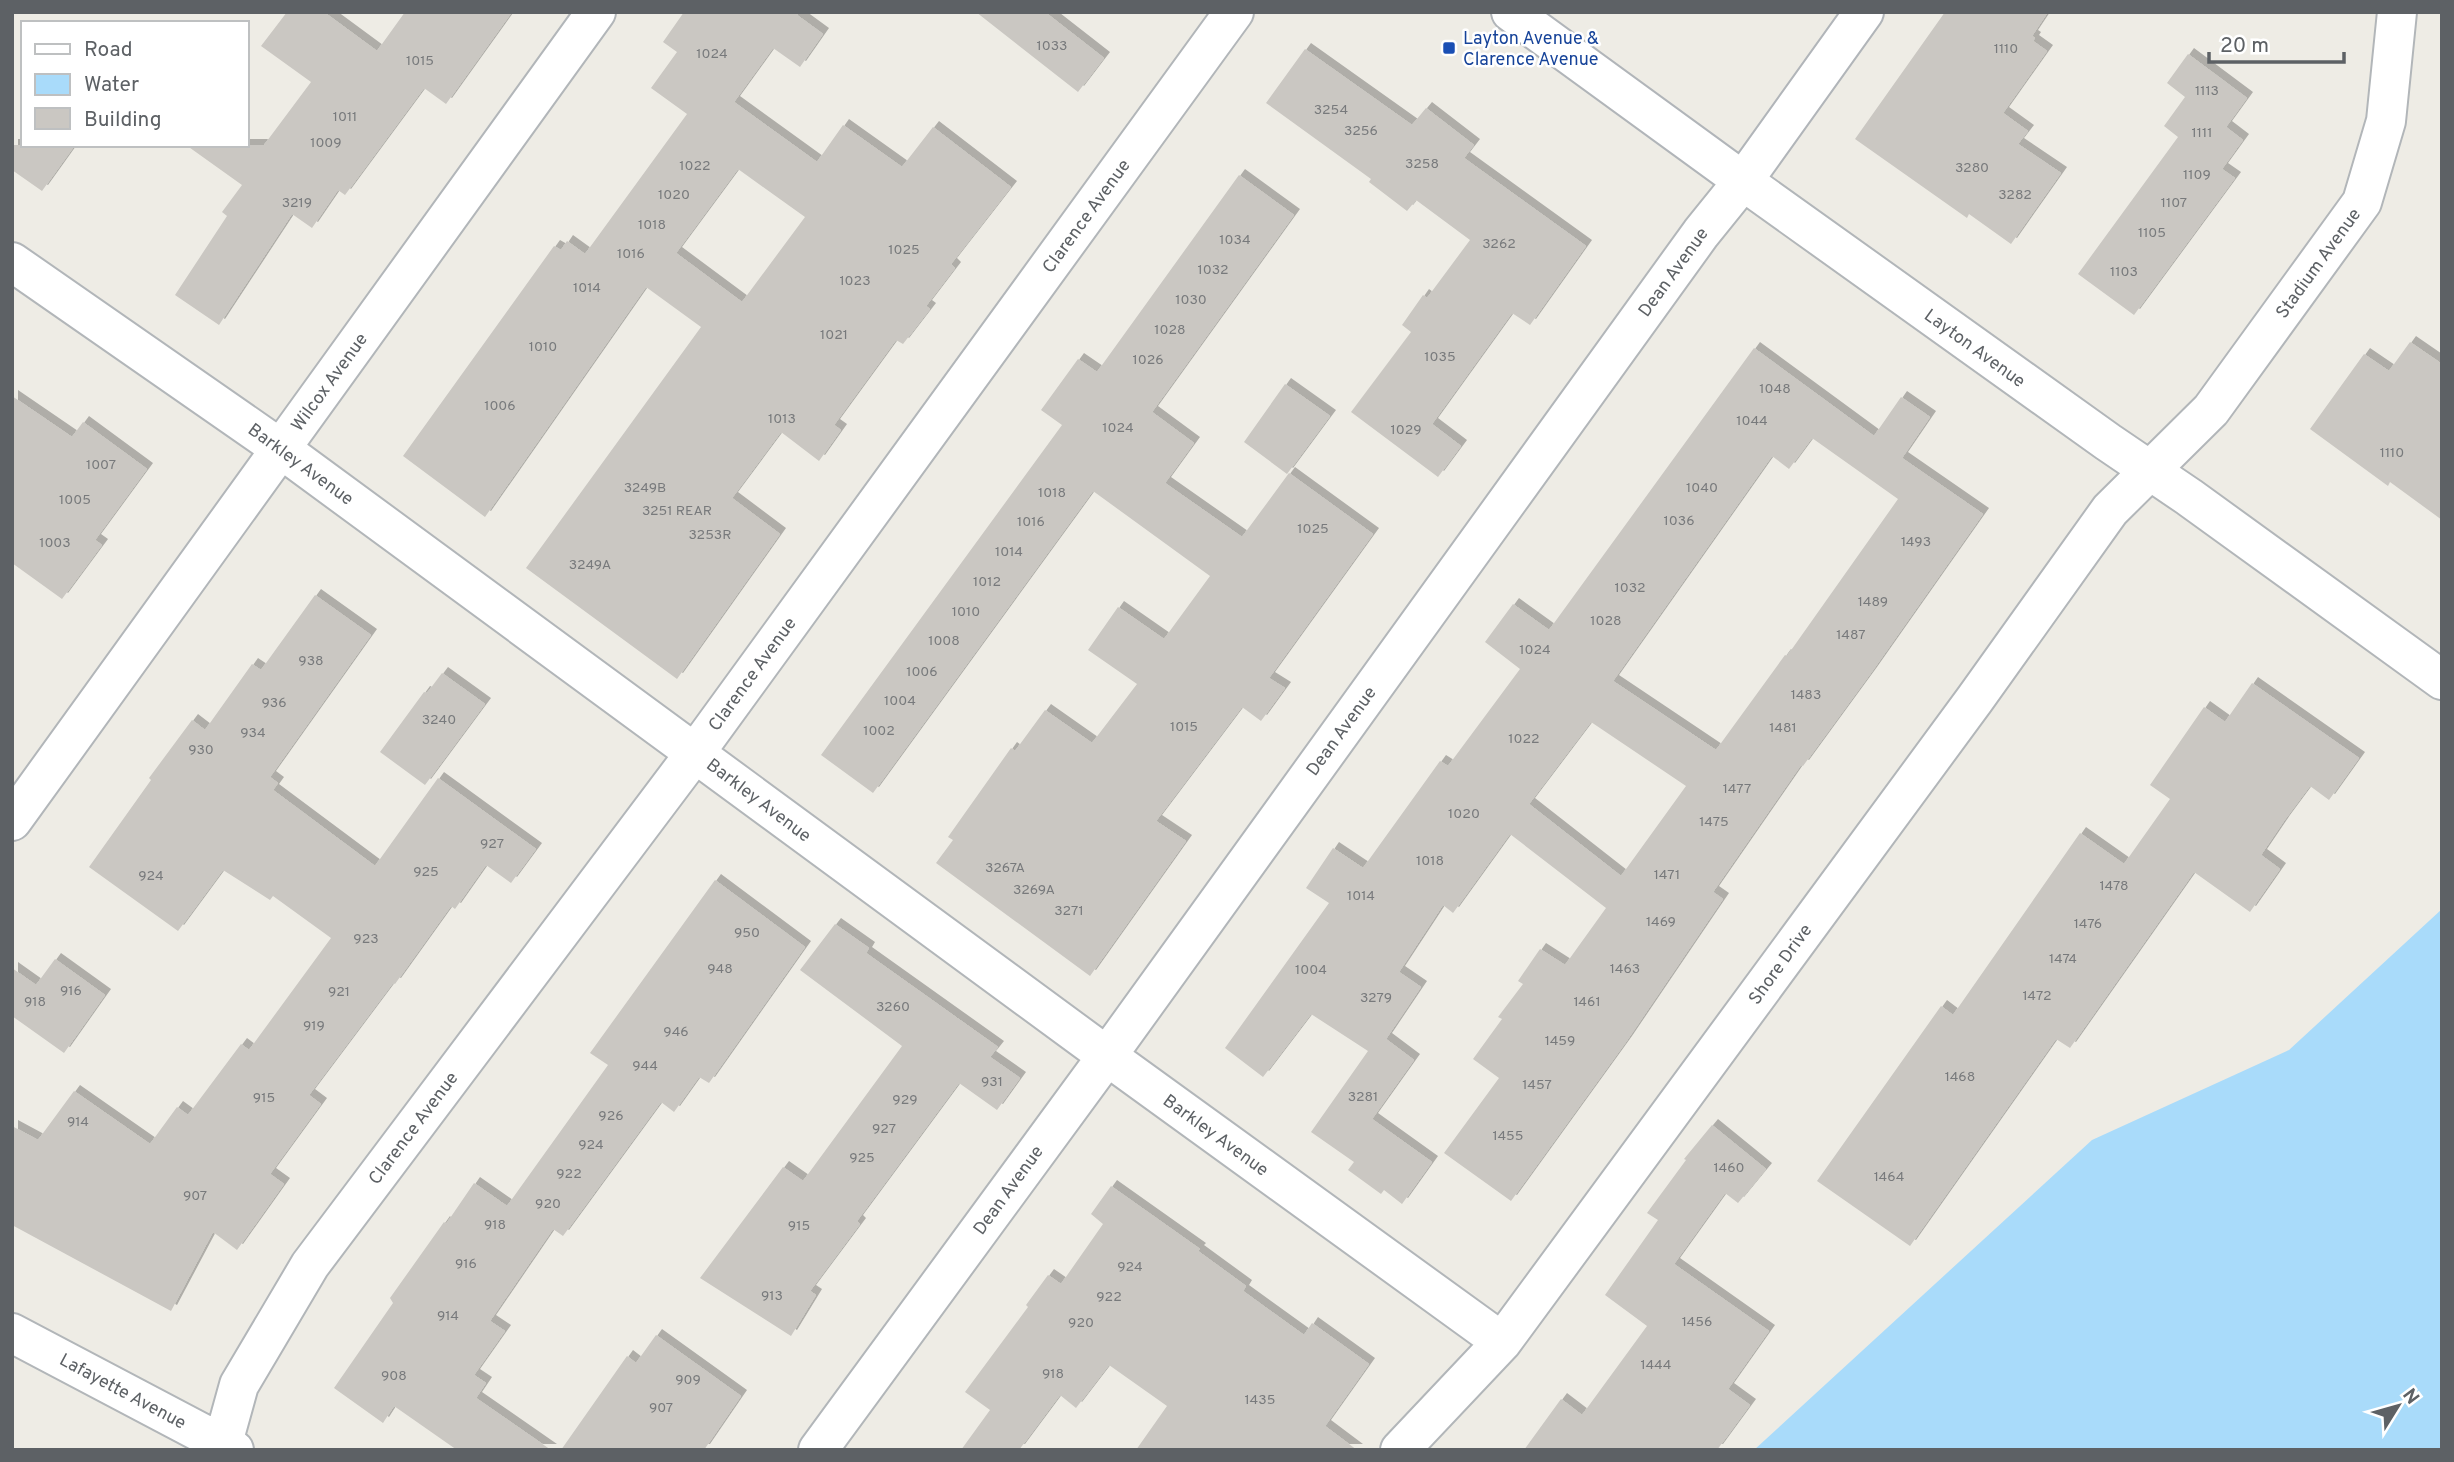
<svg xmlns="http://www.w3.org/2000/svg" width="2454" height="1462" font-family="Overpass,sans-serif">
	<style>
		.water { fill: #a9dbfa }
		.building { fill: #cac7c2; fill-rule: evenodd; filter: url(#shadow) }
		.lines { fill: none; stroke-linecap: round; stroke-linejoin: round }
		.street-casing { stroke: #b2b6b9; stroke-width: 42 }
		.secondary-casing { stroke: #b1b5b9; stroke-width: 42 }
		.street { stroke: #fff; stroke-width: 38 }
		.secondary { stroke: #fff; stroke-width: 38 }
		.transit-dot { fill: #1a4fb4; stroke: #fff; stroke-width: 2.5 }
		.labels { text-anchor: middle; stroke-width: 5; stroke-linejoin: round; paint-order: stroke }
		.number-label { font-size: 14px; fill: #787a7c }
		.transit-label { font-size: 18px; fill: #164399; stroke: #fff; text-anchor: start }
		.street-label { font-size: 18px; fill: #5d6165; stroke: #fff }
	</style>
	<defs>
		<filter id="shadow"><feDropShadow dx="6" dy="-6" stdDeviation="0" flood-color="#0004"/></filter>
	</defs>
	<rect width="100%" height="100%" fill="#eeece5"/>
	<!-- water -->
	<path class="water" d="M2442,909V1450H1754L2092,1140L2289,1050Z"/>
	<!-- building -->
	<path class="building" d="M287,12H324L377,51L405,12H512L446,104L424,88L345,195L338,190L312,228L292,214L219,325L175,295L227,216L222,212L242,185L186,145H264L311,82L261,46Z
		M684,12H799L797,15L823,34L800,67L773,48L734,102L817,162L843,125L902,167L933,127L1011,187L951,264L955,268L926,306L930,309L903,344L896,340L834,425L841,430L819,461L781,432L732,498L780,534L677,679L526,568L701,327L646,287L485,517L403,456L554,246L561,250L567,241L585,254L687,114L651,88L677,52L663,42ZM738,169L805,217L742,302L676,253Z
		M976,12H1045L1104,58L1078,92Z
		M1945,12H2048L2032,36L2035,38L2033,41L2047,51L2003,113L2028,131L2018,144L2061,173L2011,244L1969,214L1967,218L1855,139Z
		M1305,49L1412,125L1426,108L1474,145L1464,158L1586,246L1530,325L1512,313L1432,424L1461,446L1438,477L1351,412L1411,332L1402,325L1423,295L1427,298L1470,240L1416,200L1407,211L1369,182L1371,179L1266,103Z
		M2188,54L2247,98L2226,127L2243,140L2222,169L2235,178L2134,315L2078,274L2178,137L2164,126L2185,97L2167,83Z
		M12,145H75L42,191L12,170Z
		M1239,175L1294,215L1152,412L1194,443L1165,483L1242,537L1289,473L1373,534L1269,678L1285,688L1261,721L1242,707L1156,821L1186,841L1090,976L936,863L953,840L948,837L1011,748L1015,751L1045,710L1092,743L1137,684L1088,650L1118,607L1164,639L1210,576L1093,491L873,793L821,755L1062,425L1041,410L1078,359L1097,372Z
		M2410,342L2442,364V520L2390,482L2388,486L2310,429L2364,354L2389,371Z
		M1754,348L1874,436L1901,397L1930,417L1902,458L1983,514L1871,673L1803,766L1801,765L1713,892L1723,899L1626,1042L1511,1201L1444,1153L1499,1078L1473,1059L1502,1019L1498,1017L1523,984L1518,981L1540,949L1565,965L1606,908L1510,834L1453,913L1443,905L1399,972L1421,987L1386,1039L1414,1060L1372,1119L1432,1162L1402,1204L1384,1190L1381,1194L1348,1170L1354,1162L1311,1132L1368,1051L1311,1014L1263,1077L1225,1048L1329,903L1306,888L1333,848L1363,868L1440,761L1448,766L1520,669L1485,642L1513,604L1549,630ZM1812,438L1898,499L1787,656L1785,655L1716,750L1613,681L1772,456L1789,469ZM1591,722L1686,786L1621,876L1529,804Z
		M1285,384L1330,416L1287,474L1244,442Z
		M12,396L72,437L83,422L147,469L95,540L102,545L62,599L12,563Z
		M315,595L371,635L270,777L278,783L273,790L375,866L438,778L536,849L511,883L486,865L455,909L451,906L395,984L393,983L309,1095L321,1104L270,1174L284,1184L237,1250L213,1232L171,1311L12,1225V1126L38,1140L74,1091L150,1144L177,1107L188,1115L241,1044L249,1050L331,938L273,896L270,900L223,870L178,931L89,867L151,780L149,778L192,720L205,730L252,664L261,670Z
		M442,673L485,704L425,785L380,752L424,692L427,693Z
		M2252,683L2359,758L2329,800L2310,786L2284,821L2261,855L2280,869L2250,912L2194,872L2070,1048L2056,1039L1910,1246L1817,1181L1941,1006L1953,1015L2080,833L2124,864L2170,799L2150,785L2204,707L2225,722Z
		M715,880L805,947L709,1083L699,1077L674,1112L661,1102L563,1236L553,1229L490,1321L505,1331L474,1375L486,1383L476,1398L551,1450H457L394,1406L383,1423L334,1388L393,1303L390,1298L444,1222L446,1224L474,1183L507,1206L608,1065L590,1053Z
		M835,924L869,948L866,953L998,1047L990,1057L1020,1078L997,1110L959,1083L857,1221L860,1224L810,1291L816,1295L791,1336L700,1278L783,1167L803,1181L902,1046L800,970Z
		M55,959L105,995L64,1053L12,1016V968L36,985Z
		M1712,1125L1766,1169L1738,1203L1725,1193L1674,1264L1769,1331L1728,1389L1750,1405L1717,1450H1524L1561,1399L1582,1415L1647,1326L1605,1295L1658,1220L1647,1213L1686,1160L1684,1159Z
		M1111,1186L1200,1249L1198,1251L1246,1286L1243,1291L1304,1335L1312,1323L1369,1364L1325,1426L1357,1450H1136L1167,1406L1109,1365L1076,1408L1060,1395L1019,1450H961L990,1410L965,1392L1028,1307L1026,1305L1048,1275L1061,1284L1103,1224L1091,1214Z
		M656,1335L741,1396L704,1450H561L627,1356L636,1363Z"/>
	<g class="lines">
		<defs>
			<path id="street" d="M12,262L281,449L1107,1056L1502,1342
				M12,821L596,12
				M12,1333L234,1450
				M221,1450L239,1385L310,1265L695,753L1234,12
				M818,1450L1107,1056L1701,233L1743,181L2108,442L2189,497L2442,680
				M1400,1450L1502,1342L1975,699L2110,510L2211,410L2362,202L2386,121L2397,12"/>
			<path id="secondary" d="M1511,12L1743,181L1864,12"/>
		</defs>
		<!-- street casing -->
		<use href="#street" class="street-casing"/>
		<!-- secondary casing -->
		<use href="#secondary" class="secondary-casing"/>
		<!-- street -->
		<use href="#street" class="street"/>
		<!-- secondary -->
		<use href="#secondary" class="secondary"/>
	</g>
	<!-- markers -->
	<rect class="transit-dot" x="1442" y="41" width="14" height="14" rx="3.5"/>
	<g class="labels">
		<!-- number labels -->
		<g class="number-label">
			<text x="1052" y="50">1033</text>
			<text x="2006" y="53">1110</text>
			<text x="712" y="58">1024</text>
			<text x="420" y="65">1015</text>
			<text x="2207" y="95">1113</text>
			<text x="1331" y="114">3254</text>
			<text x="345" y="121">1011</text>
			<text x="1361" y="135">3256</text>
			<text x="2202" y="137">1111</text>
			<text x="326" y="147">1009</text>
			<text x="1422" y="168">3258</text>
			<text x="695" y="170">1022</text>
			<text x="1972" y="172">3280</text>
			<text x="2197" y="179">1109</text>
			<text x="674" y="199">1020</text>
			<text x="2015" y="199">3282</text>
			<text x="297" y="207">3219</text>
			<text x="2174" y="207">1107</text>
			<text x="652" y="229">1018</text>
			<text x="2152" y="237">1105</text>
			<text x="1235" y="244">1034</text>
			<text x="1499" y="248">3262</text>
			<text x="904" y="254">1025</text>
			<text x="631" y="258">1016</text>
			<text x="1213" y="274">1032</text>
			<text x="2124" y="276">1103</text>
			<text x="855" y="285">1023</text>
			<text x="587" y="292">1014</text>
			<text x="1191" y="304">1030</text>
			<text x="1170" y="334">1028</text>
			<text x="834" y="339">1021</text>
			<text x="543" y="351">1010</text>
			<text x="1440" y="361">1035</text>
			<text x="1148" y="364">1026</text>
			<text x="1775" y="393">1048</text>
			<text x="500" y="410">1006</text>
			<text x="782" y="423">1013</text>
			<text x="1752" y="425">1044</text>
			<text x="1118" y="432">1024</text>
			<text x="1406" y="434">1029</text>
			<text x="2392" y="457">1110</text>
			<text x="101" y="469">1007</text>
			<text x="645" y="492">3249B</text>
			<text x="1702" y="492">1040</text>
			<text x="1052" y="497">1018</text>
			<text x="75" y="504">1005</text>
			<text x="677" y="515">3251 REAR</text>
			<text x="1679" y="525">1036</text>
			<text x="1031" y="526">1016</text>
			<text x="1313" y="533">1025</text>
			<text x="710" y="539">3253R</text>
			<text x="1916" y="546">1493</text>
			<text x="55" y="547">1003</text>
			<text x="1009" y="556">1014</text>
			<text x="590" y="569">3249A</text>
			<text x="987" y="586">1012</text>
			<text x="1630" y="592">1032</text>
			<text x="1873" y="606">1489</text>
			<text x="966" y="616">1010</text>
			<text x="1606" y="625">1028</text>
			<text x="1851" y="639">1487</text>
			<text x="944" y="645">1008</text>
			<text x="1535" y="654">1024</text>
			<text x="311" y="665">938</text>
			<text x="922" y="676">1006</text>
			<text x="1806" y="699">1483</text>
			<text x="900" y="705">1004</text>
			<text x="274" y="707">936</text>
			<text x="439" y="724">3240</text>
			<text x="1184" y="731">1015</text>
			<text x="1783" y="732">1481</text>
			<text x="879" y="735">1002</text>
			<text x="253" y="737">934</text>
			<text x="1524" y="743">1022</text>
			<text x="201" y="754">930</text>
			<text x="1737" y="793">1477</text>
			<text x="1464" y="818">1020</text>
			<text x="1714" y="826">1475</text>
			<text x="492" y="848">927</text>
			<text x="1430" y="865">1018</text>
			<text x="1005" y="872">3267A</text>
			<text x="426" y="876">925</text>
			<text x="1667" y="879">1471</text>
			<text x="151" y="880">924</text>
			<text x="2114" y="890">1478</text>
			<text x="1034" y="894">3269A</text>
			<text x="1361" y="900">1014</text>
			<text x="1069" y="915">3271</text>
			<text x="1661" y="926">1469</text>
			<text x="2088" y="928">1476</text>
			<text x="747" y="937">950</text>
			<text x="366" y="943">923</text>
			<text x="2063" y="963">1474</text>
			<text x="720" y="973">948</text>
			<text x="1625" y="973">1463</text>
			<text x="1311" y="974">1004</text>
			<text x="71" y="995">916</text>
			<text x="339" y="996">921</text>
			<text x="2037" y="1000">1472</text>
			<text x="1376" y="1002">3279</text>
			<text x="35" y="1006">918</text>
			<text x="1587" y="1006">1461</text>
			<text x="893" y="1011">3260</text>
			<text x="314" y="1030">919</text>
			<text x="676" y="1036">946</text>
			<text x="1560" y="1045">1459</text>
			<text x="645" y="1070">944</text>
			<text x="1960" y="1081">1468</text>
			<text x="992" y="1086">931</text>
			<text x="1537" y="1089">1457</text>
			<text x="1363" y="1101">3281</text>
			<text x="264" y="1102">915</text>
			<text x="905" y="1104">929</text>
			<text x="611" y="1120">926</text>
			<text x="78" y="1126">914</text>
			<text x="884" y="1133">927</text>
			<text x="1508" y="1140">1455</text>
			<text x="591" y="1149">924</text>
			<text x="862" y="1162">925</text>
			<text x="1729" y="1172">1460</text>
			<text x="569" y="1178">922</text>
			<text x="1889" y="1181">1464</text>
			<text x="195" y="1200">907</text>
			<text x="548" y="1208">920</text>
			<text x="495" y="1229">918</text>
			<text x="799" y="1230">915</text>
			<text x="466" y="1268">916</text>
			<text x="1130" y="1271">924</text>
			<text x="772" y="1300">913</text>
			<text x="1109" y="1301">922</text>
			<text x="448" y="1320">914</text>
			<text x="1697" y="1326">1456</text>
			<text x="1081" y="1327">920</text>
			<text x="1656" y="1369">1444</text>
			<text x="1053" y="1378">918</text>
			<text x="394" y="1380">908</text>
			<text x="688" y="1384">909</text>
			<text x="1260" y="1404">1435</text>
			<text x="661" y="1412">907</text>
		</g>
		<!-- transit labels -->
		<g class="transit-label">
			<text x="1463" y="44">Layton Avenue &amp;<tspan x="1463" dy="21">Clarence Avenue</tspan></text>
		</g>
		<!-- street labels -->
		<g class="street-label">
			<text transform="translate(1086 216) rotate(-54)" y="6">Clarence Avenue</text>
			<text transform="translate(2318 263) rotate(-54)" y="6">Stadium Avenue</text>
			<text transform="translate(1673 272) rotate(-54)" y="6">Dean Avenue</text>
			<text transform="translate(1975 348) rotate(36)" y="6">Layton Avenue</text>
			<text transform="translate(329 382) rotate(-54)" y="6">Wilcox Avenue</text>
			<text transform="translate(301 464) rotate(36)" y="6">Barkley Avenue</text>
			<text transform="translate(752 674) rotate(-54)" y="6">Clarence Avenue</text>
			<text transform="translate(1341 731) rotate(-54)" y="6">Dean Avenue</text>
			<text transform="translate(759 800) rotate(37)" y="6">Barkley Avenue</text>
			<text transform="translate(1780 964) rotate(-54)" y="6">Shore Drive</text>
			<text transform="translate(413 1128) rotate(-53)" y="6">Clarence Avenue</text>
			<text transform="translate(1216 1135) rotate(36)" y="6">Barkley Avenue</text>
			<text transform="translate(1008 1190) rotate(-54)" y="6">Dean Avenue</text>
			<text transform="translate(123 1391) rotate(28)" y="6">Lafayette Avenue</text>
		</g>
	</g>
	<!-- border -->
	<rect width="2454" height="1462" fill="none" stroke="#5d6165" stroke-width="28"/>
	<!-- legend -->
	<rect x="21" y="21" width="228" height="126" fill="#ffffff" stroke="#bec0c1" stroke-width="2"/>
	<rect x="35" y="44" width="35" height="10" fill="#ffffff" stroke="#bec0c1" stroke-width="2"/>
	<text x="84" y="56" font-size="21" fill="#5d6165">Road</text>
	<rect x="35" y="74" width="35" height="21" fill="#a9dbfa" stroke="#bec0c1" stroke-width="2"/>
	<text x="84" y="91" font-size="21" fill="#5d6165">Water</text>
	<rect x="35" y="108" width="35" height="21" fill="#cac7c2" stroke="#bec0c1" stroke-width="2"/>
	<text x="84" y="126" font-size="21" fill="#5d6165">Building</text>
	<!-- north arrow -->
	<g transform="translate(2398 1406) rotate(53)" stroke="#ffffff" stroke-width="5" paint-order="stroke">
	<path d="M0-5L12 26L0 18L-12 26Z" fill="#5d6165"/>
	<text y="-10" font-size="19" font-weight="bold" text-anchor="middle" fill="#5d6165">N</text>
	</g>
	<!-- scale -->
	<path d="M2209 52v10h135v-10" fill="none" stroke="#5d6165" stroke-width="3.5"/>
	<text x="2220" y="52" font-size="21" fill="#5d6165" stroke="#ffffff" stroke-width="5" paint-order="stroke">20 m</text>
</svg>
